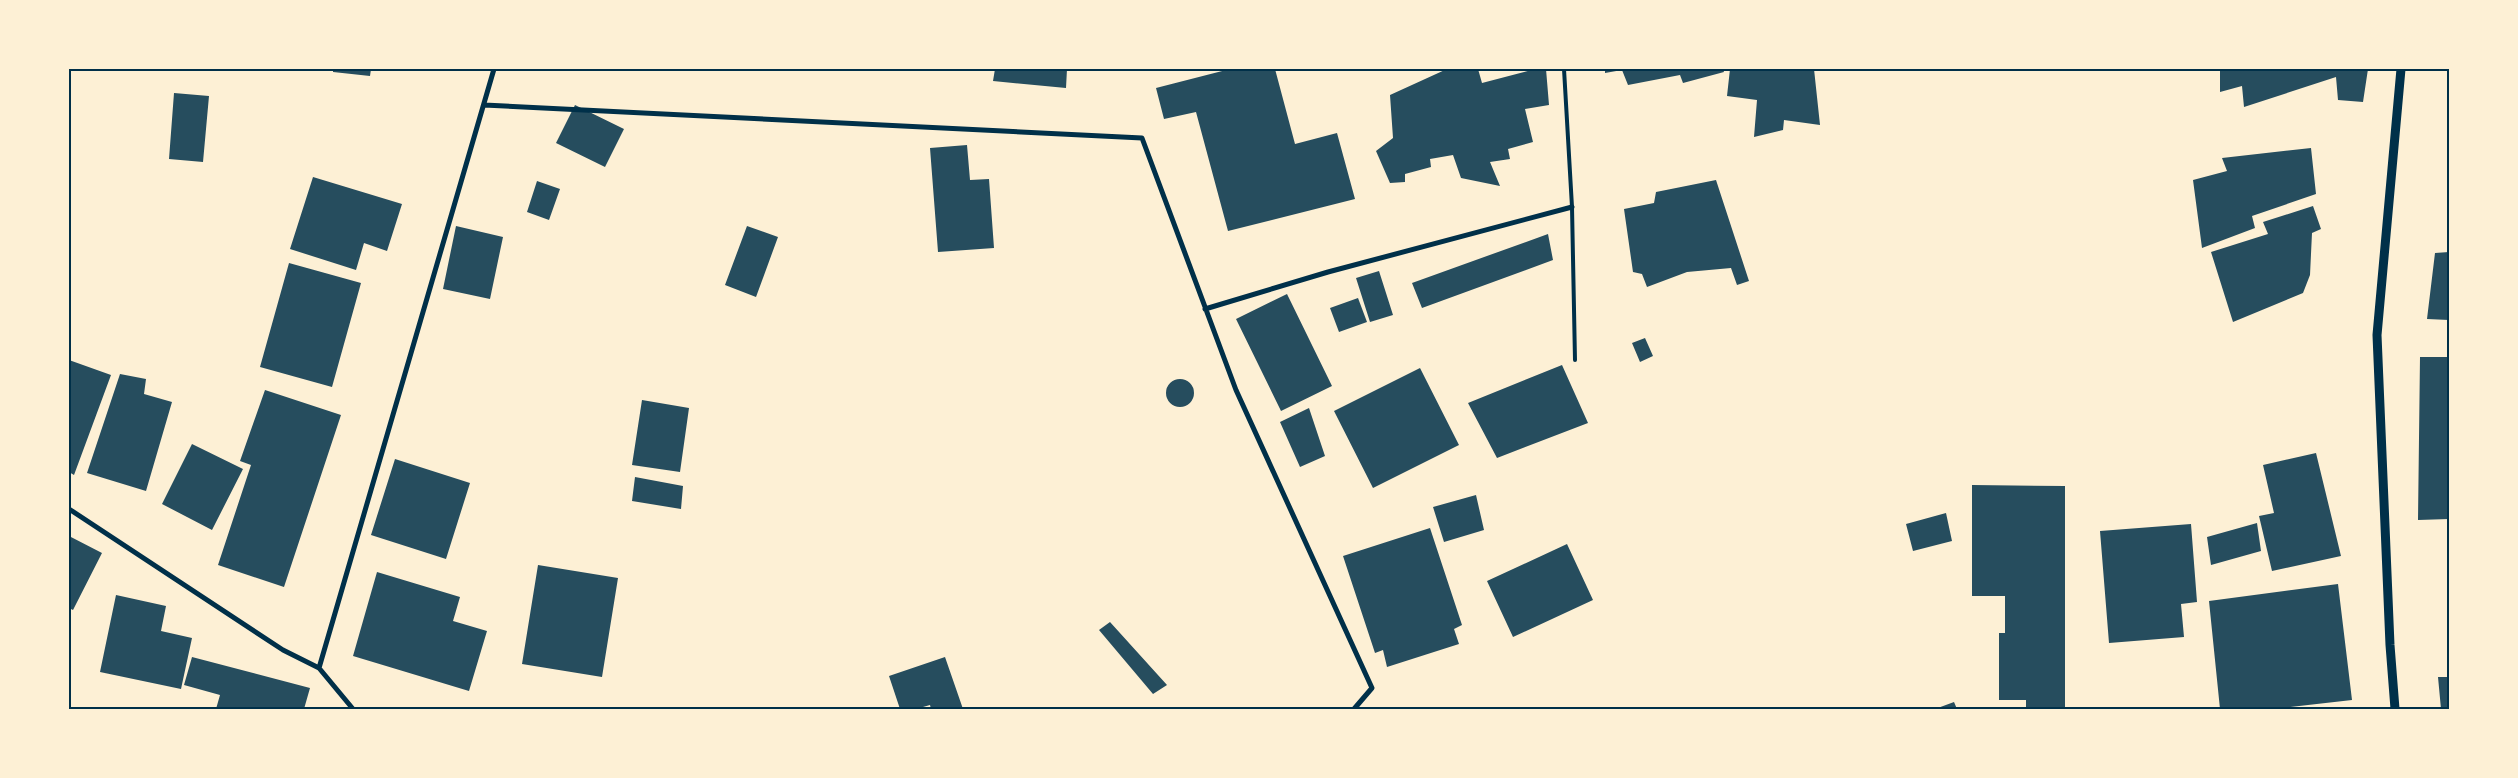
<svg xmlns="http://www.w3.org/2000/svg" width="2518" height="778" font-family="Figtree,sans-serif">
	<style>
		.building { fill: #264d5e }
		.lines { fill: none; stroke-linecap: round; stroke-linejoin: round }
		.service { stroke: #003049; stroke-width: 4 }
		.minor { stroke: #003049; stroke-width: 5 }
		.tertiary { stroke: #003049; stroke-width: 9 }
		.neatline { fill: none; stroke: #003049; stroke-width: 2 }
	</style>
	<rect width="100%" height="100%" fill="#fdf0d5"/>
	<!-- building -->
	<path class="building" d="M333,69H371L370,76L333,72Z
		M427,69H459V71L427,70Z
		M995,69H1067L1066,88L993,81Z
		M1230,69H1275L1295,144L1337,133L1355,199L1228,231L1196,112L1164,119L1156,88Z
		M1447,69H1478L1482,83L1535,69H1546L1549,105L1525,109L1533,142L1508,149L1510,159L1490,162L1500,186L1461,178L1453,155L1430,159L1431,167L1405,174V182L1390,183L1376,151L1393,138L1390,95Z
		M1605,69H1723L1724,72L1683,83L1680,75L1628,85L1622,70L1605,73Z
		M1730,69H1814L1820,125L1784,120L1783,130L1754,137L1757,100L1727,96Z
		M2220,69H2368L2363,102L2338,100L2336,77L2244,107L2242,86L2220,92Z
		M174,93L209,96L203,162L169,159Z
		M575,105L624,129L605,167L556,143Z
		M967,145L970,180L989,179L994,248L938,252L930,148Z
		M2311,148L2316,194L2252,216L2255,228L2202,248L2193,180L2227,171L2222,158Z
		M313,177L402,204L387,251L364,243L356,270L290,249Z
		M1716,180L1749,281L1737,285L1731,268L1687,272L1647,287L1642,274L1633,272L1624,209L1654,203L1656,192Z
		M537,181L560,189L549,220L527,212Z
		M2313,206L2321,229L2312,233L2310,275L2303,293L2233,322L2211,252L2268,234L2263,222Z
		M456,226L503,237L490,299L443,289Z
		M747,226L778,237L756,297L725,285Z
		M1548,234L1553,260L1422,308L1412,283Z
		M2449,252V320L2427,319L2435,253Z
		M289,263L361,283L332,387L260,367Z
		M1379,271L1393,315L1370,322L1356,278Z
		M1287,294L1332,386L1281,411L1236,319Z
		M1358,298L1367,322L1339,332L1330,308Z
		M1645,338L1653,356L1640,362L1632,343Z
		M2420,357H2449V519L2418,520Z
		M69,360L111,375L74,475L69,472Z
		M1562,365L1588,423L1497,458L1468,403Z
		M1420,368L1459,445L1373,488L1334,411Z
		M120,374L146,379L144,394L172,402L146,491L87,473Z
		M1166 393a14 14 0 1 1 28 0a14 14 0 1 1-28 0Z
		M265,390L341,415L284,587L218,565L251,465L240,461Z
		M642,400L689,408L680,472L632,465Z
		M1309,408L1325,456L1300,467L1280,422Z
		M192,444L243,469L212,530L162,504Z
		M2316,453L2341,556L2272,571L2259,516L2274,513L2263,465Z
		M395,459L470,483L446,559L371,535Z
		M635,477L683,486L681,509L632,501Z
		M1972,485L2065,486V709H2026V700H1999V633H2005V596H1972Z
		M1476,495L1484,530L1444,542L1433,507Z
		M1946,513L1952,541L1913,551L1906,524Z
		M2257,523L2261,551L2211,565L2207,537Z
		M2191,524L2197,602L2181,604L2184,637L2109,643L2100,531Z
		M1430,528L1462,625L1454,629L1459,644L1387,667L1383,650L1375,653L1343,556Z
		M69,536L102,553L73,610L69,608Z
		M1567,544L1593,600L1513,637L1487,581Z
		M538,565L618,578L602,677L522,664Z
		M377,572L460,597L453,621L487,631L469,691L353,656Z
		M2338,584L2352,700L2273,709H2220L2209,601Z
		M116,595L166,606L161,631L192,638L181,689L100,672Z
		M1110,622L1167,685L1153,694L1099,630Z
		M192,657L310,688L304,709H216L220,695L184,685Z
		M945,657L963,709H931L930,705L916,709H900L889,676Z
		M2438,677H2449V709H2441Z
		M1954,702L1957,709H1935Z"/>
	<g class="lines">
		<!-- service -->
		<path class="service" d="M1564,69L1572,207L1575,360"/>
		<!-- minor -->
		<path class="minor" d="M484,105L1142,138L1236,390L1372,688L1354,709
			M1205,309L1328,272L1572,207
			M69,509L283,650L319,668L353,709
			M319,668L494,69"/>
		<!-- tertiary -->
		<path class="tertiary" d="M2395,709L2390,645L2377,335L2401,69"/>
	</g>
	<!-- border -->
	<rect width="2518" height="778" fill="none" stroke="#fdf0d5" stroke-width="140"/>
	<rect x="70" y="70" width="2378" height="638" class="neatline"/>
</svg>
